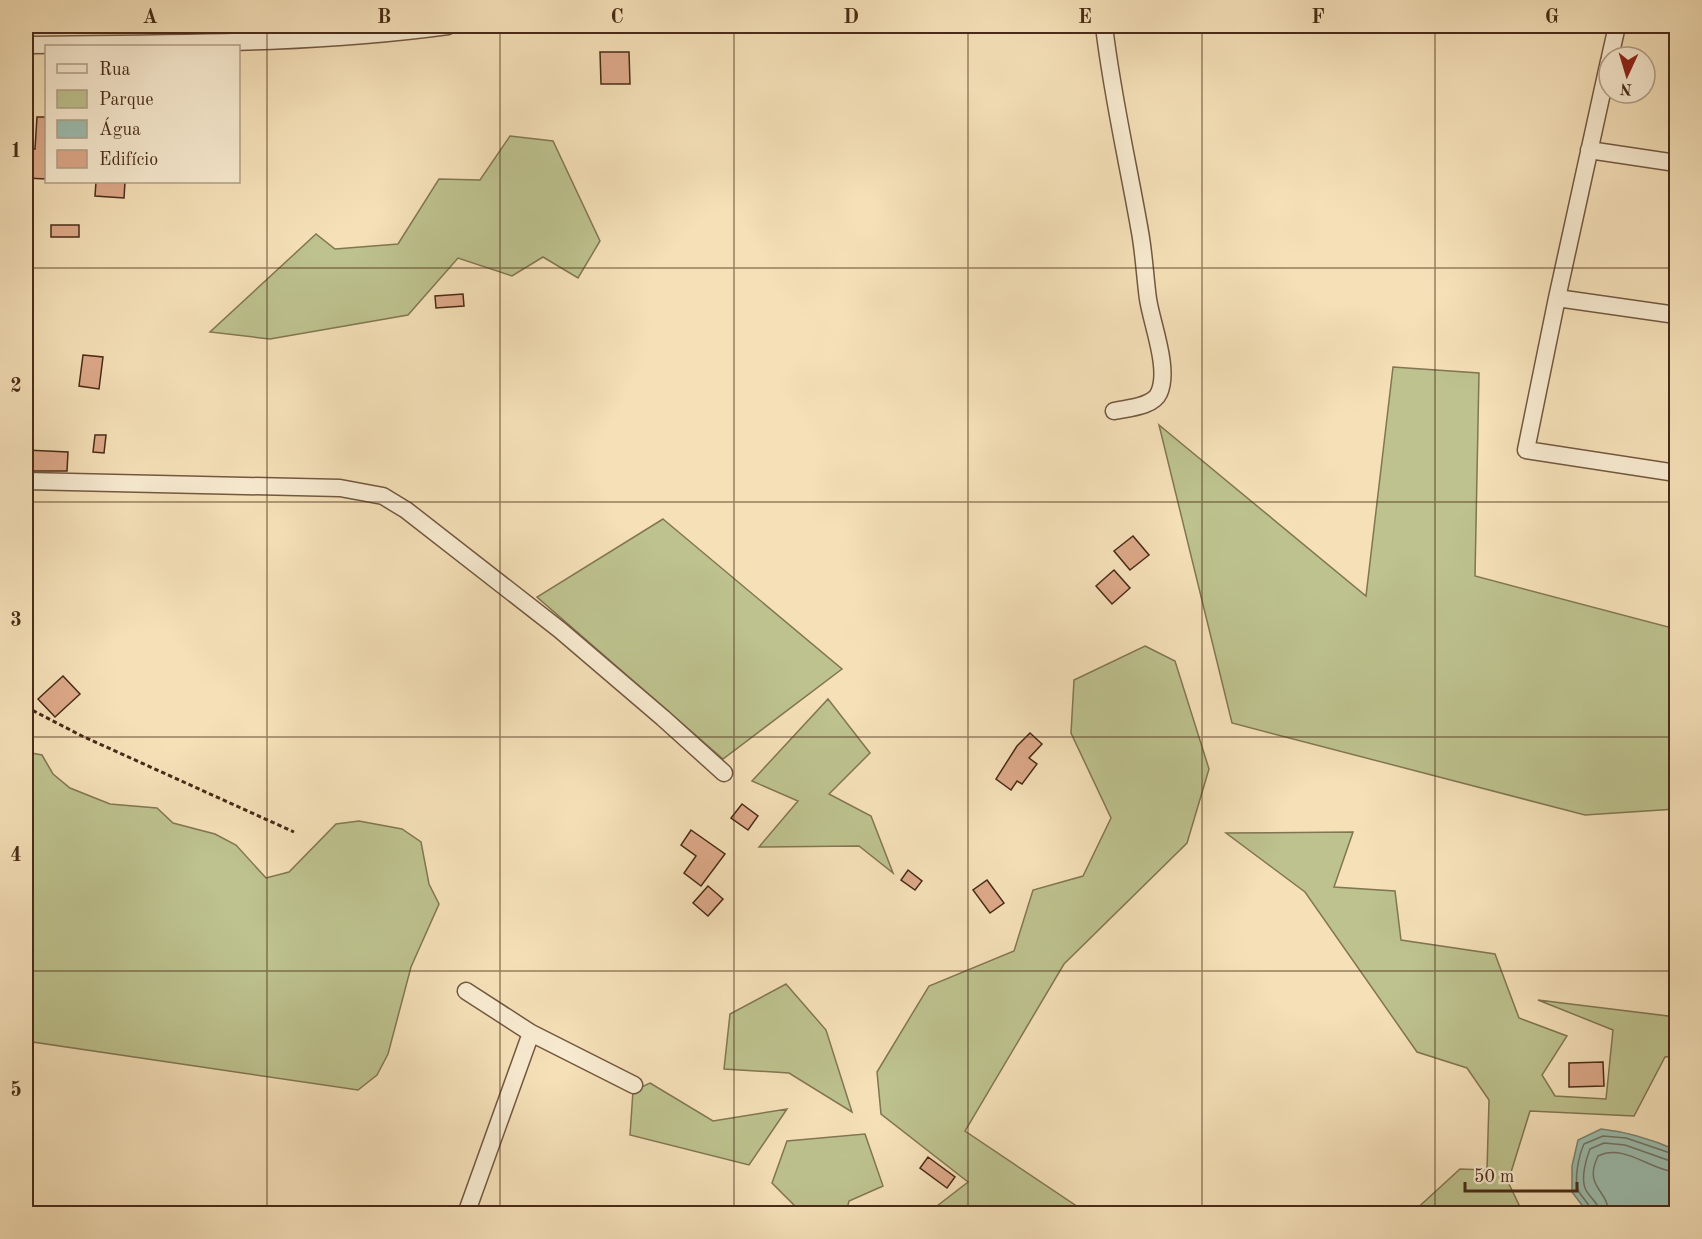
<svg xmlns="http://www.w3.org/2000/svg" width="1702" height="1239" font-family="'Old Standard TT',serif">
	<style>
		.green { fill: #bdc28e; stroke: #827652; stroke-width: 1.5 }
		.water { fill: #9cbdaf; stroke: #7a8372; stroke-width: 1.5 }
		.lines { fill: none; stroke-linecap: round; stroke-linejoin: round }
		.shore { stroke: #727463; stroke-width: 1.5 }
		.building { fill: #dda989; stroke: #482b17; stroke-width: 1.5 }
		.minor-casing { stroke: #73583f; stroke-width: 19 }
		.path { stroke: #482b17; stroke-width: 3; stroke-dasharray: 4.5 3; stroke-linecap: butt }
		.minor { stroke: #f8ebd1; stroke-width: 16 }
		.grid { fill: none; stroke: #482b17; stroke-width: 1.5; stroke-opacity: 0.55 }
		.neatline { fill: none; stroke: #482b17; stroke-width: 2 }
		.grid-label { font-size: 20px; text-anchor: middle; font-weight: bold; fill: #482b17 }
	</style>
	<rect width="100%" height="100%" fill="#f5e0b8"/>
	<filter id="stains"><feTurbulence type="fractalNoise" baseFrequency=".00333" numOctaves="4"/><feColorMatrix values="0 0 0 0 .2 0 0 0 0 .09 0 0 0 0 .02 0 0 0 .5 -.17"/></filter>
	<radialGradient id="worn" r=".72"><stop offset=".6" stop-color="#630" stop-opacity="0"/><stop offset="1" stop-color="#630" stop-opacity=".3"/></radialGradient>
	<!-- green -->
	<path class="green" d="M510,136L553,141L600,241L578,278L543,257L512,276L458,258L408,315L270,339L210,332L316,234L335,249L398,244L439,179L480,180Z
		M1393,367L1479,373L1475,576L1676,629V809L1585,815L1232,723L1159,425L1366,596Z
		M663,519L842,669L723,759L537,597Z
		M1145,646L1175,661L1209,769L1187,843L1064,964L965,1131L1087,1213H928L968,1182L881,1114L877,1072L929,986L1014,951L1033,890L1083,876L1111,818L1071,733L1074,680Z
		M828,699L870,753L829,794L871,816L893,873L859,846L759,847L798,801L752,781Z
		M26,752L42,755L53,774L70,788L110,804L157,808L173,823L215,834L236,845L266,878L289,872L336,824L359,821L402,829L421,842L429,884L439,904L411,967L388,1054L377,1075L358,1090L26,1041Z
		M1353,832L1334,887L1395,891L1401,940L1495,954L1519,1018L1567,1036L1542,1075L1555,1096L1606,1099L1613,1030L1538,1000L1676,1017V1056L1665,1057L1634,1116L1530,1111L1508,1182L1523,1213H1412L1460,1169L1487,1170L1489,1100L1467,1068L1417,1052L1305,892L1226,833Z
		M786,984L826,1030L852,1112L789,1073L724,1069L730,1014Z
		M650,1083L713,1121L787,1109L749,1165L630,1135L633,1091Z
		M865,1134L883,1186L849,1201L846,1213H802L772,1183L787,1141Z"/>
	<!-- water -->
	<path class="water" d="M1601,1129C1629,1132 1651,1139 1676,1150V1213H1588L1572,1192V1166L1578,1140Z"/>
	<g class="lines">
		<!-- shore -->
		<path class="shore" d="M1592,1214C1591,1205 1584,1200 1579,1192C1573,1181 1579,1155 1584,1144L1603,1136L1626,1138L1676,1155
			M1600,1214C1599,1202 1589,1198 1585,1188C1581,1177 1586,1159 1590,1149L1604,1143L1625,1145L1676,1163
			M1609,1214C1608,1189 1583,1187 1598,1156C1625,1143 1651,1171 1676,1172"/>
	</g>
	<!-- building -->
	<path class="building" d="M600,52H629L630,84H601Z
		M37,117H46V179L26,178V149H35Z
		M96,182H125L124,198L95,196Z
		M51,225H79V237H51Z
		M463,294L464,306L436,308L435,296Z
		M83,355L103,357L99,389L79,386Z
		M95,435H106L104,453L93,452Z
		M26,450L68,452L67,471H26Z
		M1133,536L1149,555L1130,570L1114,551Z
		M1114,570L1130,588L1112,604L1096,586Z
		M63,676L80,694L55,717L38,699Z
		M1030,733L1042,744L1029,758L1037,764L1022,784L1017,781L1011,790L996,779L1017,746Z
		M742,804L758,816L748,830L731,818Z
		M691,830L725,854L701,886L684,873L696,856L681,845Z
		M908,870L922,881L915,890L901,880Z
		M987,880L1004,903L990,913L973,890Z
		M708,886L723,899L708,916L693,903Z
		M1603,1062L1604,1086L1569,1087V1063Z
		M928,1157L955,1177L947,1188L920,1168Z"/>
	<g class="lines">
		<defs>
			<path id="minor" d="M1104,26C1112,95 1128,163 1140,232C1144,254 1145,277 1148,299C1152,325 1170,369 1159,393C1153,407 1127,408 1114,411
				M26,45C166,43 309,45 448,26
				M1610,57L1617,26
				M1609,61L1557,298L1526,450L1676,473
				M1589,150L1676,163
				M1557,298L1676,315
				M26,481L340,488L383,496L406,510L560,630L663,718L724,773
				M466,991L531,1033L634,1085
				M466,1214L531,1033"/>
		</defs>
		<!-- minor casing -->
		<use href="#minor" class="minor-casing"/>
		<!-- path -->
		<path class="path" d="M26,707L82,736L294,832"/>
		<!-- minor -->
		<use href="#minor" class="minor"/>
	</g>
	<!-- grid -->
	<path class="grid" d="M267,26V1214M500,26V1214M734,26V1214M968,26V1214M1202,26V1214M1435,26V1214M26,268H1676M26,502H1676M26,737H1676M26,971H1676"/>
	<!-- margin -->
	<rect width="1702" height="1239" fill="none" stroke="#f5e0b8" stroke-width="66"/>
	<!-- legend -->
	<rect x="45" y="45" width="195" height="138" fill="#f8ebd1" stroke="#b29e87" stroke-width="1.5"/>
	<rect x="57" y="64" width="30" height="9" fill="#f8ebd1" stroke="#b29e87" stroke-width="1.5"/>
	<text x="99" y="75" font-size="18" fill="#482b17">Rua</text>
	<rect x="57" y="90" width="30" height="18" fill="#bdc28e" stroke="#b29e87" stroke-width="1.5"/>
	<text x="99" y="105" font-size="18" fill="#482b17">Parque</text>
	<rect x="57" y="120" width="30" height="18" fill="#9cbdaf" stroke="#b29e87" stroke-width="1.5"/>
	<text x="99" y="135" font-size="18" fill="#482b17">Água</text>
	<rect x="57" y="150" width="30" height="18" fill="#dda989" stroke="#b29e87" stroke-width="1.5"/>
	<text x="99" y="165" font-size="18" fill="#482b17">Edifício</text>
	<!-- north arrow -->
	<g transform="translate(1627 75) rotate(184)"><circle r="28" fill="#f8ebd1" stroke="#b29e87" stroke-width="1.5"/>
	<path d="M0-4.5L10 22L0 15L-10 22Z" fill="#8f2418"/>
	<text y="-9" font-size="16" font-weight="bold" text-anchor="middle" fill="#482b17">N</text>
	</g>
	<!-- scale -->
	<path d="M1465 1182v9h112v-9" fill="none" stroke="#482b17" stroke-width="3"/>
	<text x="1474" y="1182" font-size="18" fill="#482b17" stroke="#f8ebd1" stroke-width="4.5" paint-order="stroke">50 m</text>
	<rect x="33" y="33" width="1636" height="1173" class="neatline"/>
	<g class="grid-label">
		<text x="150" y="23">A</text>
		<text x="384" y="23">B</text>
		<text x="617" y="23">C</text>
		<text x="851" y="23">D</text>
		<text x="1085" y="23">E</text>
		<text x="1318" y="23">F</text>
		<text x="1552" y="23">G</text>
		<text x="16" y="157">1</text>
		<text x="16" y="392">2</text>
		<text x="16" y="626">3</text>
		<text x="16" y="861">4</text>
		<text x="16" y="1096">5</text>
	</g>
	<rect width="100%" height="100%" filter="url(#stains)"/>
	<rect width="100%" height="100%" fill="url(#worn)"/>
</svg>
